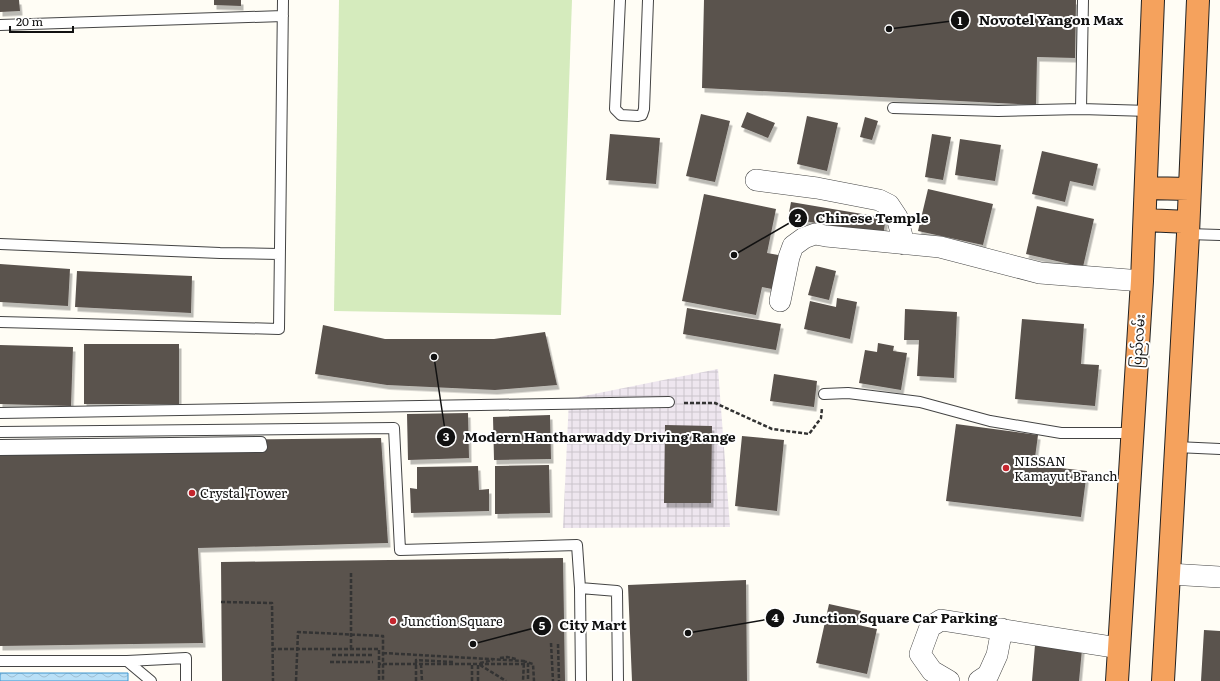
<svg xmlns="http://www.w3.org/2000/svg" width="1220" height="681" font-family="Literata,'Noto Sans Myanmar',serif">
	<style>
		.industrial { fill: url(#industrial-grid) }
		.grass { fill: #d5ebbd }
		.water { fill: url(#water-waves); stroke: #3f96cf }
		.building { fill: #5a524d; filter: url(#shadow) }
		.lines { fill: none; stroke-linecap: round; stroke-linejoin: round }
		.lane-casing { stroke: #444; stroke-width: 12 }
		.street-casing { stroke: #444; stroke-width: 22 }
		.highway-casing { stroke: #222; stroke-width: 24 }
		.path { stroke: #333; stroke-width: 2.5; stroke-dasharray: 4 2; stroke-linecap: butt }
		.lane { stroke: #fff; stroke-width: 10 }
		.street { stroke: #fff; stroke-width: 21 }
		.highway { stroke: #f5a25d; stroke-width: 22 }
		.poi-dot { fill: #c4262e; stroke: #fff; stroke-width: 1.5 }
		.labels { text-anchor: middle; stroke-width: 4; stroke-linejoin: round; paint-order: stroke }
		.street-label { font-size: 13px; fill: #111; stroke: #fff }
		.poi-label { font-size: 13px; fill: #111; stroke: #fff; text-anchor: start }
		.leader { fill: none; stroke: #111; stroke-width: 1.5 }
		.callout-dot { fill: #111; stroke: #fff; stroke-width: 1.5 }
		.mark-label { font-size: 12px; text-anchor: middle; font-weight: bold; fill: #fff }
		.callout-label { font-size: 14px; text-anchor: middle; font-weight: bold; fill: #111; stroke: #fff; stroke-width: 4; stroke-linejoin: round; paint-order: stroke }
	</style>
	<defs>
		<pattern id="industrial-grid" width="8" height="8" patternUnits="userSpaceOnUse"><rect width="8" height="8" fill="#eee6ef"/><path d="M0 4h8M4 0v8" fill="none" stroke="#cbc4cc"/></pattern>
		<pattern id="water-waves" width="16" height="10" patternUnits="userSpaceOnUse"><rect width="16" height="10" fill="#b9e0f7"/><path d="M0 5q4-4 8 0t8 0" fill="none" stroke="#9ebfd3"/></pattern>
		<filter id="shadow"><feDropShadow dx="2.5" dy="4.5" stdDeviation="0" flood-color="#0004"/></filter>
	</defs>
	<rect width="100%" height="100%" fill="#fffdf5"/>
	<!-- industrial -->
	<path class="industrial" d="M718,369L730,527L563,528L569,399Z"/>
	<!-- grass -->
	<path class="grass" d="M339,0H572L561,315L334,311Z"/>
	<!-- water -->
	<path class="water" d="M0,673H128V681H0Z"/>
	<!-- building -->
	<path class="building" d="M0,0H19L20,11L0,12Z
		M214,0H241V6L214,5Z
		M704,0H1076L1075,58L1037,57L1036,105L702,88Z
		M747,112L775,123L768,138L741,127Z
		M701,114L730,121L715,182L686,176Z
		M807,116L838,123L827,171L797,164Z
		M865,117L878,121L872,140L860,137Z
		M610,134L660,138L656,184L606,180Z
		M932,134L951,137L943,180L925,177Z
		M960,139L1001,145L995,181L955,175Z
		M1042,151L1098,164L1093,186L1070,181L1065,202L1032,194Z
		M928,189L993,204L983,245L918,231Z
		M704,194L776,209L767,253L784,256L777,290L762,287L756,315L682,301Z
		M791,202L886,218L883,235L788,218Z
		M1037,206L1094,219L1083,267L1026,254Z
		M0,264L70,269L68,306L0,302Z
		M816,266L836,271L829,300L808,295Z
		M77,271L192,276L191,313L75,307Z
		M837,298L857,302L850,339L804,329L810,301L836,307Z
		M687,308L781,324L776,350L683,334Z
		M905,309L957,312L954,378L917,376L919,340H904Z
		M1022,319L1084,324L1081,364L1099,365L1095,406L1015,399Z
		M323,325L385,339H494L545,332L557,385L495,390L387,385L315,374Z
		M878,343L894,346L893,351L907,353L901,390L859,383L865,350L877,352Z
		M84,344H179V404H84Z
		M0,345L73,347L71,406L0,404Z
		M774,374L817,381L814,407L770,401Z
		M468,413L469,458L408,460L407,414Z
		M550,415L551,459L494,460L493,417Z
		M956,424L1038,435L1034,465L1087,471L1081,517L946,501Z
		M665,425L712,426L711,503H664Z
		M742,436L784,440L777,511L735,506Z
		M381,438L388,543L198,548L203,643L0,646V442Z
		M549,465L550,513L495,514V466Z
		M478,466L479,490L489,489V511L411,513L410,488L417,489V467Z
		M563,558L565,681H222L221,562Z
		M746,580L747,681H632L628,585Z
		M829,604L861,611L858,625L877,629L867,674L816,663Z
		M1204,630L1220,631V681H1201Z
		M1035,645L1082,649L1079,681H1032Z"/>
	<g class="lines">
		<defs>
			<path id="lane" d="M620,0L615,109L621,115L638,116L642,115L644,109L648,0
				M0,25L283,16
				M893,108L998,111L1081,109L1149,111
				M1081,109L1083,0
				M1188,234L1220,235
				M0,244L220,253L279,254
				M0,322L279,329L283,0
				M824,394L848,393L920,402L990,421L1061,433H1131
				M0,413L669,402
				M0,432L394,428L400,550L577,545L580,588L581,681
				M0,445L261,442L262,447L0,450
				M1176,447L1220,449
				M580,588L617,591L618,681
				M0,661H127L186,658V681
				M127,661L151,681"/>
			<path id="street" d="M756,180L817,188L879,200L889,205L897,217L904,244
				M780,301L789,257L793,246L804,238L815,234L826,236L940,247L1040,273L1142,281
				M1169,574L1220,577
				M949,681L932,671L920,654L930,627L941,620L1119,648
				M979,681L988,675L997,655L1002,629"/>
			<path id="highway" d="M1146,188L1189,189
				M1145,220L1188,222
				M1117,681L1142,281L1153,0
				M1163,681L1188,234L1198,0"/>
		</defs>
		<!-- lane casing -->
		<use href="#lane" class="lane-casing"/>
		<!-- street casing -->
		<use href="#street" class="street-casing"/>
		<!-- highway casing -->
		<use href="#highway" class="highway-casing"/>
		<!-- path -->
		<path class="path" d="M684,403H715L772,429L809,434L821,418L822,408
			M351,573V649
			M221,602L272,603L273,681
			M551,643L553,681
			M558,644L559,681
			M272,649H379V664H528V681
			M383,653L524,661L523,681
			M332,655H374
			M500,658L507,657L516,659
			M523,661L533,664L534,681
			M330,662H373
			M480,663L493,660
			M379,664V681
			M421,664L422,681
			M480,665L506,681
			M296,681L298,632L383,636V681
			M416,681V660L453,662
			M472,681V664
			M478,681V664"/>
		<!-- lane -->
		<use href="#lane" class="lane"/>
		<!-- street -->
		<use href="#street" class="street"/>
		<!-- highway -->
		<use href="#highway" class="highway"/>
	</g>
	<!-- markers -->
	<g class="poi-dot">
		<circle cx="1006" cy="468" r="4"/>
		<circle cx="192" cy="493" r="4"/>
		<circle cx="393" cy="621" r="4"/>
	</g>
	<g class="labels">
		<!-- street labels -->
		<g class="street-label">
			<text transform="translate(1138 341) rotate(-86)" y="5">ပြည်လမ်း</text>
		</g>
		<!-- poi labels -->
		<g class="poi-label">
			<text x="1014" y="466">NISSAN<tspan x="1014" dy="15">Kamayut Branch</tspan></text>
			<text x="200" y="498">Crystal Tower</text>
			<text x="401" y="626">Junction Square</text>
		</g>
	</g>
	<!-- callouts -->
	<path class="leader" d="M889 29L960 20M734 255L798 218M434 357L446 437M688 633L775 618M473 644L542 626"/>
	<g class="callout-dot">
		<circle cx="889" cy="29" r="4"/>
		<circle cx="734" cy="255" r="4"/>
		<circle cx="434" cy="357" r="4"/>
		<circle cx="688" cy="633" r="4"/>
		<circle cx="473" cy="644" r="4"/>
		<circle cx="960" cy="20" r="10"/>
		<circle cx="798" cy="218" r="10"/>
		<circle cx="446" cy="437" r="10"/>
		<circle cx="775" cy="618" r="10"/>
		<circle cx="542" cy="626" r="10"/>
	</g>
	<g class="mark-label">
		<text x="960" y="25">1</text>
		<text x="798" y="222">2</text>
		<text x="446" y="441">3</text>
		<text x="775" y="622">4</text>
		<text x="542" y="630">5</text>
	</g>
	<g class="callout-label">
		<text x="1051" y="25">Novotel Yangon Max</text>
		<text x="872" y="223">Chinese Temple</text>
		<text x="600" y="442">Modern Hantharwaddy Driving Range</text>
		<text x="895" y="623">Junction Square Car Parking</text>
		<text x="593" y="630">City Mart</text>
	</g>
	<!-- scale -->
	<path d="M10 26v6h63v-6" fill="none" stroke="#111111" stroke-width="2"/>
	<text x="16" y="26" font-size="12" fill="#111111" stroke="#ffffff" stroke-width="3" paint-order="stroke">20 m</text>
</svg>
